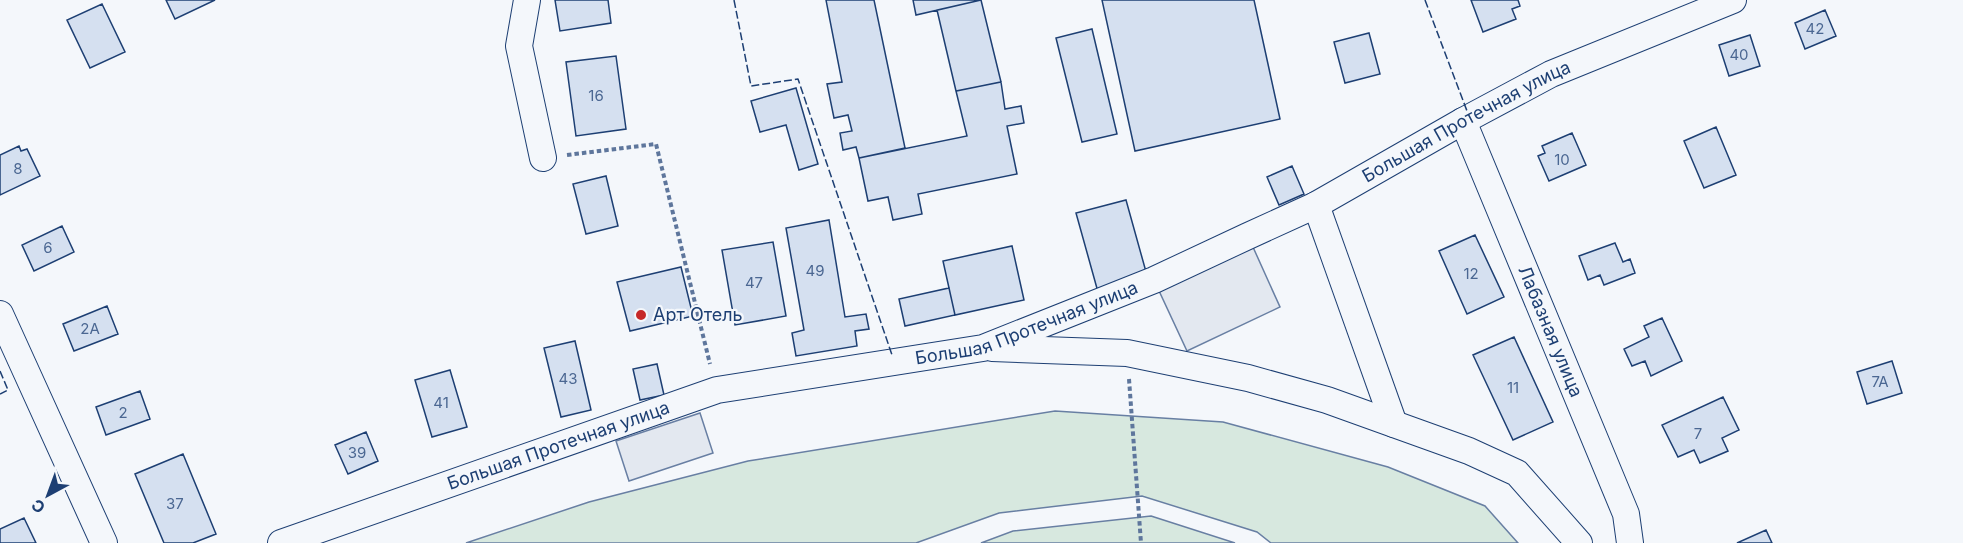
<svg xmlns="http://www.w3.org/2000/svg" width="1963" height="543" font-family="Inter,sans-serif">
	<style>
		.green { fill: #d7e8df; stroke: #687fa3; stroke-width: 1.5 }
		.parking { fill: #e3e8f0; stroke: #687fa3; stroke-width: 1.5 }
		.building { fill: #d5e0f0; stroke: #1d3f73; stroke-width: 1.5 }
		.lines { fill: none; stroke-linecap: round; stroke-linejoin: round }
		.street-casing { stroke: #1d3f73; stroke-width: 28 }
		.path { stroke: #5e769c; stroke-width: 4; stroke-dasharray: 4.5 3; stroke-linecap: butt }
		.street { stroke: #f4f7fb; stroke-width: 26 }
		.fence { stroke: #1d3f73; stroke-width: 1.5; stroke-dasharray: 8 3; stroke-linecap: butt }
		.poi-dot { fill: #c62828; stroke: #f4f7fb; stroke-width: 2 }
		.labels { text-anchor: middle; stroke-width: 4.5; stroke-linejoin: round; paint-order: stroke }
		.number-label { font-size: 15px; fill: #4b6792 }
		.street-label { font-size: 18px; fill: #1d3f73; stroke: #f4f7fb }
		.poi-label { font-size: 18px; fill: #1d3f73; stroke: #f4f7fb; text-anchor: start }
	</style>
	<rect width="100%" height="100%" fill="#f4f7fb"/>
	<!-- green -->
	<path class="green" d="M1055,411L1223,422L1388,467L1485,506L1518,543H1271L1257,532L1142,496L999,513L916,543H466L589,502L748,461Z
		M1151,516L1235,543H981L1013,531Z"/>
	<!-- parking -->
	<path class="parking" d="M1248,236L1280,307L1187,351L1154,280Z
		M700,413L713,453L629,481L616,441Z"/>
	<!-- building -->
	<path class="building" d="M166,0H215L175,19Z
		M555,0H608L611,23L560,31Z
		M826,0H874L905,148L859,158L856,147L843,150L840,133L852,131L848,115L834,118L827,84L842,82Z
		M913,0H981L916,15Z
		M981,0L1001,82L956,91L937,10Z
		M1102,0H1254L1280,119L1135,151Z
		M1471,0H1518L1520,6L1512,9L1516,19L1483,32Z
		M102,4L125,52L90,68L67,20Z
		M1825,10L1836,36L1805,49L1795,23Z
		M1092,29L1117,134L1082,142L1056,38Z
		M1369,33L1380,74L1345,83L1334,42Z
		M1750,35L1760,66L1729,76L1719,45Z
		M616,56L626,129L576,136L566,62Z
		M1001,82L1005,109L1021,106L1024,123L1007,126L1017,174L918,194L922,214L893,220L888,197L868,201L859,158L967,136L956,91Z
		M796,88L818,164L799,170L786,125L760,132L751,101Z
		M1716,127L1736,175L1704,188L1684,141Z
		M1572,133L1586,165L1549,181L1538,156L1545,153L1542,146Z
		M19,146L21,151L27,149L40,176L0,195V155Z
		M1292,166L1304,194L1279,205L1267,177Z
		M606,176L618,226L586,234L573,184Z
		M1126,200L1148,279L1098,292L1076,213Z
		M829,220L845,317L866,314L869,329L855,331L857,346L796,356L792,333L804,330L786,228Z
		M62,226L74,252L34,271L22,245Z
		M1475,235L1504,297L1467,314L1439,251Z
		M773,242L786,316L735,325L722,250Z
		M1615,243L1623,262L1630,259L1635,273L1604,285L1600,275L1588,280L1579,256Z
		M1012,246L1024,300L955,315L943,261Z
		M681,267L693,316L630,331L617,282Z
		M949,288L955,315L905,326L899,299Z
		M107,306L118,334L74,351L63,324Z
		M1662,318L1682,361L1651,376L1645,361L1632,366L1624,349L1649,337L1644,326Z
		M1514,337L1553,422L1513,440L1473,355Z
		M575,341L591,410L561,417L544,348Z
		M1892,361L1902,393L1867,404L1857,372Z
		M657,364L664,395L640,400L633,369Z
		M450,370L467,427L432,437L415,380Z
		M140,391L150,419L106,435L96,407Z
		M1723,397L1739,430L1722,438L1728,451L1700,463L1694,450L1678,457L1662,425Z
		M366,432L378,461L348,474L335,445Z
		M183,454L216,534L193,543H164L135,474Z
		M24,518L36,543H0V529Z
		M1766,530L1772,543H1737Z"/>
	<g class="lines">
		<defs>
			<g id="street">
				<path d="M527,0L519,46L543,158"/>
				<path id="s1" d="M1463,121L1626,514L1630,543"/>
				<path d="M1316,205L1394,424"/>
				<path d="M0,314L104,543"/>
				<path d="M992,348L1127,353L1248,378L1327,400L1469,451L1517,473L1579,543"/>
				<path id="s2" d="M281,543L717,390L983,348L1154,280L1248,236L1316,205L1463,121L1551,74L1733,0"/>
			</g>
		</defs>
		<!-- street casing -->
		<use href="#street" class="street-casing"/>
		<!-- path -->
		<path class="path" d="M567,155L656,144L710,364
			M1129,379L1141,543"/>
		<!-- street -->
		<use href="#street" class="street"/>
		<!-- fence -->
		<path class="fence" d="M734,0L751,86L798,79L892,355
			M1425,0L1467,111
			M0,371L8,390L0,394"/>
	</g>
	<!-- markers -->
	<circle class="poi-dot" cx="641" cy="315" r="6"/>
	<g class="labels">
		<!-- number labels -->
		<g class="number-label">
			<text x="1815" y="34">42</text>
			<text x="1739" y="60">40</text>
			<text x="596" y="101">16</text>
			<text x="1562" y="165">10</text>
			<text x="18" y="174">8</text>
			<text x="48" y="253">6</text>
			<text x="815" y="276">49</text>
			<text x="1471" y="279">12</text>
			<text x="754" y="288">47</text>
			<text x="90" y="334">2А</text>
			<text x="568" y="384">43</text>
			<text x="1880" y="387">7А</text>
			<text x="1513" y="393">11</text>
			<text x="441" y="408">41</text>
			<text x="123" y="418">2</text>
			<text x="1698" y="439">7</text>
			<text x="357" y="458">39</text>
			<text x="175" y="509">37</text>
		</g>
		<!-- street labels -->
		<g class="street-label">
			<text dy="6" stroke="none"><textPath href="#s2" startOffset="1266">Большая Протечная улица</textPath></text>
			<text dy="6" stroke="none"><textPath href="#s2" startOffset="780">Большая Протечная улица</textPath></text>
			<text dy="6" stroke="none"><textPath href="#s1" startOffset="228">Лабазная улица</textPath></text>
			<text dy="6" stroke="none"><textPath href="#s2" startOffset="294">Большая Протечная улица</textPath></text>
		</g>
		<!-- poi labels -->
		<g class="poi-label">
			<text x="653" y="321">Арт Отель</text>
		</g>
	</g>
	<!-- north arrow -->
	<g transform="translate(48 495) rotate(221)" stroke="#f4f7fb" stroke-width="4.5" paint-order="stroke">
	<path d="M0-4.5L10 22L0 15L-10 22Z" fill="#1d3f73"/>
	<text y="-9" font-size="16" font-weight="bold" text-anchor="middle" fill="#1d3f73">С</text>
	</g>
</svg>
